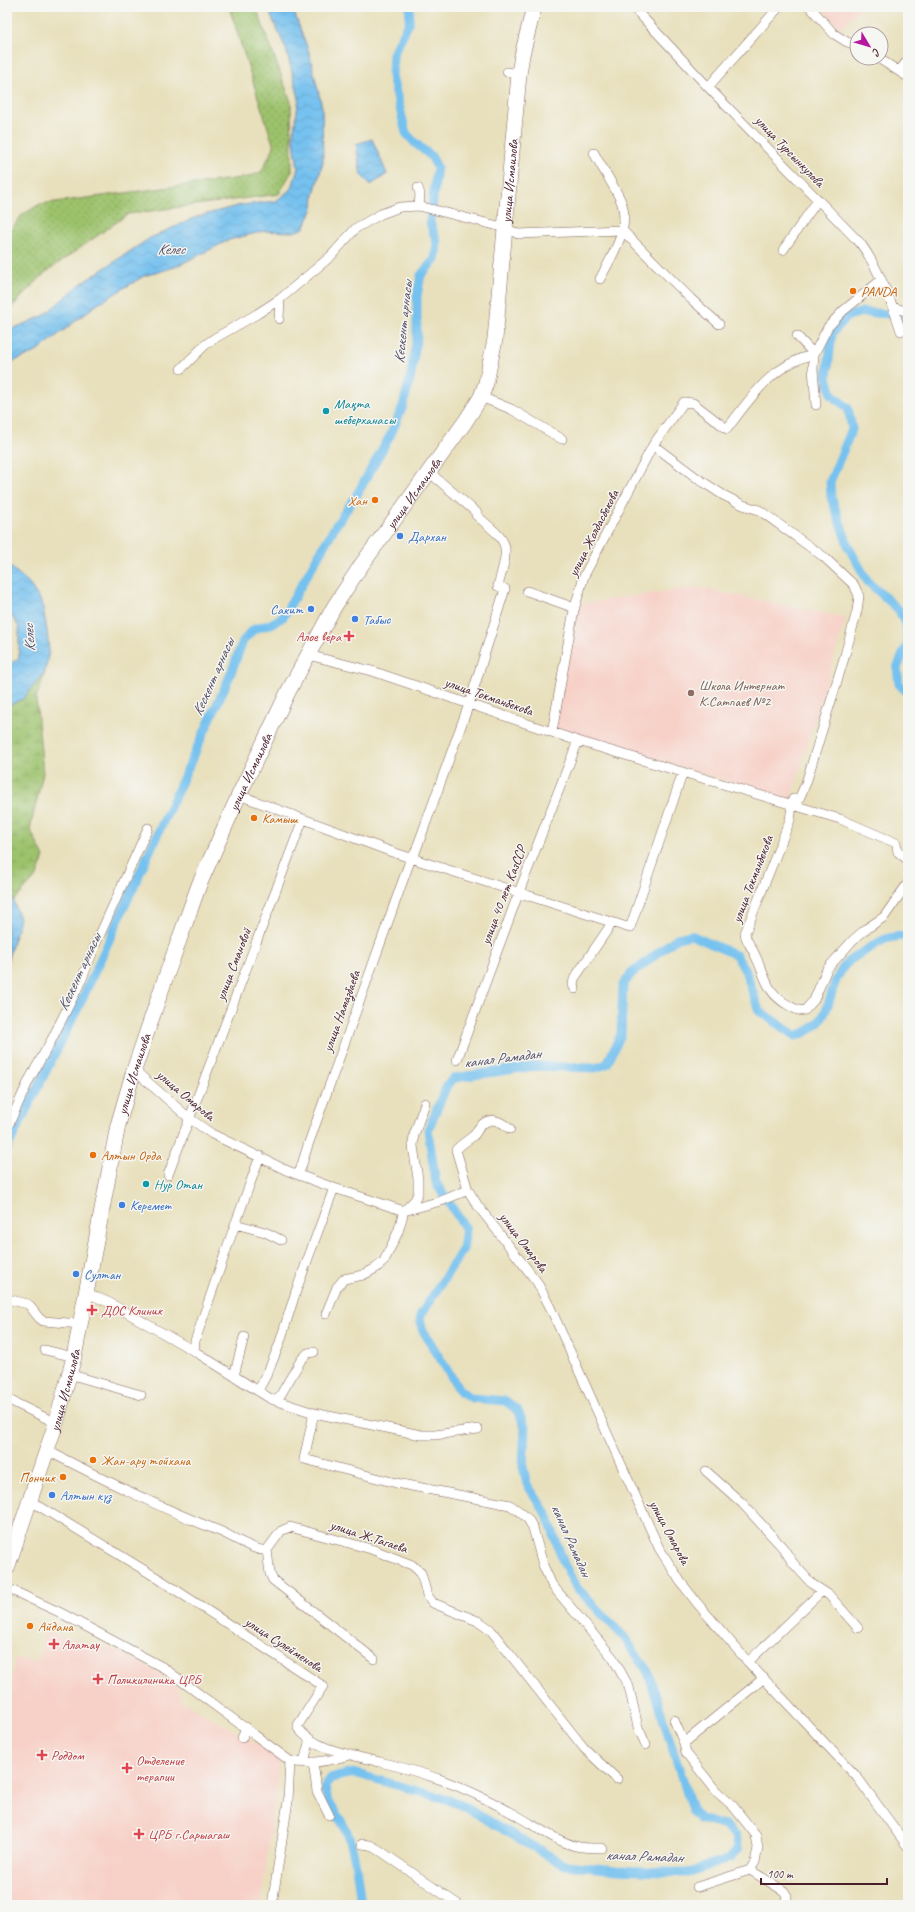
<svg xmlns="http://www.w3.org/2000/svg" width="915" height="1912" font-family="Caveat,sans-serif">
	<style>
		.built { fill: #f7d1c8 }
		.grass { fill: url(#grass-dots); stroke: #73704c }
		.wetland { fill: url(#wetland-marsh); stroke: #73704c }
		.water { fill: url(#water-waves); stroke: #60708d }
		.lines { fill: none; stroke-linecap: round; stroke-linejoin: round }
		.canal { stroke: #75c1ef; stroke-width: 9 }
		.minor-casing { stroke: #81635e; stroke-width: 10 }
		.primary-casing { stroke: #81635e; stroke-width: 16 }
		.minor { stroke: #fff; stroke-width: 9 }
		.primary { stroke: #fff; stroke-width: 15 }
		.food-dot { fill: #e8710a; stroke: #f6f6f2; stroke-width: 1.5 }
		.culture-dot { fill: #0f9aa8; stroke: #f6f6f2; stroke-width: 1.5 }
		.shop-dot { fill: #3f7fe0; stroke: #f6f6f2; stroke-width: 1.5 }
		.health-dot { fill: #e0444e; stroke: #f6f6f2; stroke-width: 1.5 }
		.education-dot { fill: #8d6e63; stroke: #f6f6f2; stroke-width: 1.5 }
		.labels { text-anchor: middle; stroke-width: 3; stroke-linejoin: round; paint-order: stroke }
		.street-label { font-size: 14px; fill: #4a1f2b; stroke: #f6f6f2 }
		.food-label { font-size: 14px; fill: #c56008; stroke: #f6f6f2; text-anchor: start }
		.culture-label { font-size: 14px; fill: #0d838f; stroke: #f6f6f2; text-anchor: start }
		.shop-label { font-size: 14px; fill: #366cbe; stroke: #f6f6f2; text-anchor: start }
		.health-label { font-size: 14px; fill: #be3a42; stroke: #f6f6f2; text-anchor: start }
		.education-label { font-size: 14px; fill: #785e54; stroke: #f6f6f2; text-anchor: start }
		.water-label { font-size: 15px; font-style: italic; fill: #575066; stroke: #f6f6f2 }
	</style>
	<defs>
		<pattern id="grass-dots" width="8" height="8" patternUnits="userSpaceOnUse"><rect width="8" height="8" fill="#9cc26c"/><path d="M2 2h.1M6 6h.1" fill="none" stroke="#88a65e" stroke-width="1.8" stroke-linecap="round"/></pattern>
		<pattern id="wetland-marsh" width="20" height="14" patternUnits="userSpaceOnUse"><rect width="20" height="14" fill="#9cc26c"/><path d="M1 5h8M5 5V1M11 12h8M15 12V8" fill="none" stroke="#88a65e"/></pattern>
		<pattern id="water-waves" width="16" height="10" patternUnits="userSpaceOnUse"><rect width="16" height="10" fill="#75c1ef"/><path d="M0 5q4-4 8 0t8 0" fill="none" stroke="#67a5cd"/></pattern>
	</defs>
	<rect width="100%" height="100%" fill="#f6f6f2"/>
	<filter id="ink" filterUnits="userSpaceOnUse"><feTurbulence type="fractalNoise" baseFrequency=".025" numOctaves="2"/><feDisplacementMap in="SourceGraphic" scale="8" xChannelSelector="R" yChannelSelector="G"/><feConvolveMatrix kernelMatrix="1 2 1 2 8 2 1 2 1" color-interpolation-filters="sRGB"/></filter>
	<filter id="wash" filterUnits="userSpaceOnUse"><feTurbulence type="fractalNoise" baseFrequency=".012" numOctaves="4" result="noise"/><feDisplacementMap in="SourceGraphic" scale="16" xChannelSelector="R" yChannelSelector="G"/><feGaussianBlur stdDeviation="0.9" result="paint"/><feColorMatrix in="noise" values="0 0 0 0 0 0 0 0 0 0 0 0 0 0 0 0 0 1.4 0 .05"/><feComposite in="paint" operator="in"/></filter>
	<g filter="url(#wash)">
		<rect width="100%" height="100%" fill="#e8e0bc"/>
		<!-- built -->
		<path class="built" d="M821,7H862L840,28Z
			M696,587L846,618L790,801L553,727L577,604Z
			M45,1632L122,1652L159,1673L178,1689L182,1701L266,1749L279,1762L261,1905H7V1705L15,1658L38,1661Z"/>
		<!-- grass -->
		<path class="grass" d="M229,7H256L291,102L292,171L279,194L128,214L46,272L7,312V235L22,215L40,204L248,177L261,172L274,147Z"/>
		<!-- wetland -->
		<path class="wetland" d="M45,672L36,698L43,773L30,829L44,857L37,876L13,902L7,884V706L23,699Z"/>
		<!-- water -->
		<path class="water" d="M267,7H292L309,52L322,107L323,162L314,194L313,208L304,228L294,232L264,231L229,240L175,267L144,276L96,305L36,352L7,364V331L43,316L82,283L150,238L199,216L241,205L276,201L292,188L298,168L293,136L299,98L286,49Z
			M372,139L387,174L371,185L361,175L356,144Z
			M7,564L28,582L42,603L47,630L49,651L45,672L23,699L7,706V666L19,658V627L7,609Z
			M7,884L20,919L7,962Z"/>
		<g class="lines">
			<!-- canal -->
			<path class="canal" d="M410,7L409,23L393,54L392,76L406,133L415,143L431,156L437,167L432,207
				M888,314L862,312L848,316L832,333L827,377L832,395L848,408L852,429L830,482L831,497L849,548L868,582L899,610L906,626L908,643L897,668L899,684L908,693
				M903,319L908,320
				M7,1148L79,1006L229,678L243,641L254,629L271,624L283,617L336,525L356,496L391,434L403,406L411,375L417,336V296L421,275L435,259L437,243L430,222L431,213
				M361,1905C358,1881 356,1855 347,1832C340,1815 326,1806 325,1786L331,1778L354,1773L456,1802L565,1865L617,1870L687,1873L730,1858L738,1848L736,1835L725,1826L700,1819L693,1812L648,1672L624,1637L576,1587L564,1564L547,1515L527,1484L523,1467L525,1427L518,1411L506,1401L472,1398L460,1391L422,1329L420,1316L463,1249L466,1229L436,1183L428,1130L447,1085L454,1078L535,1066L595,1068L607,1064L621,1034L623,985L631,974L677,938L691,935L736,955L746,972L759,1011L796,1036C839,1022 822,989 848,962C853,957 862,953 868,949C884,939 886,937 905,936L908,933"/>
		</g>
	</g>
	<g filter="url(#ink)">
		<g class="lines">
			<defs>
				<path id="minor" d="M633,7L708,87L861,244C878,268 892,303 901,331
					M810,7L834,34L847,42L857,45
					M878,58L908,77
					M899,71L908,60
					M507,72L519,74
					M708,87L779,7
					M594,153C601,167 618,191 622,204C630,230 611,257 600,279
					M418,188L420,194L419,206
					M783,250L818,200
					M893,307L908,312
					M279,319L280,299
					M797,336L814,354
					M181,369L205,345L215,338L257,314L280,299L331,256L356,228L381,214L400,207L419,206L506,228L518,234L622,230L691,299L719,324
					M481,397L511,409L562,439
					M816,405L813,369L814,354L828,327L843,311L880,281
					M653,445L697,478L723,495L743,505L759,510L824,557L854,585L859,596L857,611L845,655L806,783L799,799L792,804
					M527,591L575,608
					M308,655L372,671L578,741L840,819L896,843L898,852L908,860
					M552,732L574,610L584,576L653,445L684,402L693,403L727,429C752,396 772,365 814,354
					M239,795L392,852L630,928L683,772
					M793,799L790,820L745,933C746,942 752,947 755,955C766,976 765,992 788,1005C793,1008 799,1012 805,1010L814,1000L827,969L853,940L866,929L884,917L908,883
					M575,989L573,985L574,979L612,923
					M457,1060L519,892L578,741
					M134,1070L189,1118L212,1134L288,1171L334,1188L404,1211L441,1201L468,1190
					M7,1123L9,1124L29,1080L51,1041L81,981L97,941L148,828
					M510,1129C500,1120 488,1115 478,1129C476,1132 476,1134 473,1136C467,1141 461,1144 456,1150L468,1190L478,1206L537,1282L550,1307L659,1548L680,1581L697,1603L748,1662L857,1777L908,1847
					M299,1174L308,1145L411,858L415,853L469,704L505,589L498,586C510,542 510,544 476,515L477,513L429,472
					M168,1175L303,819
					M235,1224L265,1232L281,1240
					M87,1293L110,1303L194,1351L271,1399L314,1413L421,1435H435L478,1429
					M7,1299L28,1304L39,1318L43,1321L81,1324
					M326,1314L337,1287L344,1279L363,1275L376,1268L384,1261L398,1232L404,1211L415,1200L418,1193V1179L413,1146L414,1135L425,1103
					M45,1350L74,1357
					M194,1351L195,1341L231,1236L260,1156
					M69,1374L141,1395
					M234,1376L244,1337
					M258,1391L268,1372L279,1345L296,1291L334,1188
					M7,1399L56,1423
					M277,1401L301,1360L308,1353L314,1352
					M314,1413L304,1459L396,1483L510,1505L520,1512L528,1519L533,1528L543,1565L552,1585L613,1658L629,1687L638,1727L646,1745
					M46,1450C103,1479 158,1507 217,1530C229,1534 256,1553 267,1550L281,1531L290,1527L371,1549L412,1565L421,1573L427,1595L433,1603L480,1622L490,1629L584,1748L617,1779
					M706,1471L742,1503L783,1548L793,1563L812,1584L829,1595L858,1628
					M29,1500L159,1579L323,1686L298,1725V1728C315,1751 354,1755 380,1762C401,1767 422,1773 442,1780C469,1790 495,1803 521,1818C538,1828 555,1840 575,1846C583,1848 593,1848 602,1848
					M267,1550L270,1574L273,1580L374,1659
					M7,1588L59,1612L164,1668L290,1761C310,1765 330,1761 349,1755
					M748,1662L822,1591
					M674,1720L684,1743L686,1753L717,1792L733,1806L756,1835L758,1848L755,1862L750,1870L697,1887
					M242,1738L246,1727
					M684,1743L764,1678
					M304,1762L310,1739
					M313,1762L317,1791L329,1815
					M362,1844L370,1845L379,1850L459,1905
					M750,1870L784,1891L787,1896L785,1905
					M272,1905L288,1801L290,1761"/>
				<g id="primary">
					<path id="s1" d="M7,1568L56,1423L74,1357L118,1125L134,1070L165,979L199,885L239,795L288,692L334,607L360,567L465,422L481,397L486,383L495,339L519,74L522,55L534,7"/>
				</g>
			</defs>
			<!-- minor casing -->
			<use href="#minor" class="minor-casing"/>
			<!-- primary casing -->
			<use href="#primary" class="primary-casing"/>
			<!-- minor -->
			<use href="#minor" class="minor"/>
			<!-- primary -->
			<use href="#primary" class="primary"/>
		</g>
	</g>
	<!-- markers -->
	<g class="food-dot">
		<circle cx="853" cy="291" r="4"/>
		<circle cx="375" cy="500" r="4"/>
		<circle cx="254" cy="818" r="4"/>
		<circle cx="93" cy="1155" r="4"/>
		<circle cx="93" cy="1460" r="4"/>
		<circle cx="63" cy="1477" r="4"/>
		<circle cx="30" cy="1626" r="4"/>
	</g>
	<g class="culture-dot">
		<circle cx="326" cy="411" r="4"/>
		<circle cx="146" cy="1184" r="4"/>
	</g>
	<g class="shop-dot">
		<circle cx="400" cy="536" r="4"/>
		<circle cx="311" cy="609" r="4"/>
		<circle cx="355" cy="619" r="4"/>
		<circle cx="122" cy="1205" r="4"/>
		<circle cx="76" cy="1274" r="4"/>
		<circle cx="52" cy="1495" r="4"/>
	</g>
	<g class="health-dot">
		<path d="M347 630h4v4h4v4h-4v4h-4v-4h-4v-4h4z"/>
		<path d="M90 1304h4v4h4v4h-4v4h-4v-4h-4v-4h4z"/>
		<path d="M52 1638h4v4h4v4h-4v4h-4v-4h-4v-4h4z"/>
		<path d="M96 1673h4v4h4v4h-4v4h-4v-4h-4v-4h4z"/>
		<path d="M40 1749h4v4h4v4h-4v4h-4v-4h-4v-4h4z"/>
		<path d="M125 1762h4v4h4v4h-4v4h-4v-4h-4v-4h4z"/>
		<path d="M137 1828h4v4h4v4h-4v4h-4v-4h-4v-4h4z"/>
	</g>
	<circle class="education-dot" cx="691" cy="693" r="4"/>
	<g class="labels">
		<!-- street labels -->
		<g class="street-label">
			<text transform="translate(790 151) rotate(46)" y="5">улица Турсынкулова</text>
			<text dy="5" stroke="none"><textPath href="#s1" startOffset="1495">улица Исмаилова</textPath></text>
			<text dy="5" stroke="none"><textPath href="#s1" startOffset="1159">улица Исмаилова</textPath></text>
			<text transform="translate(593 533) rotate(-63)" y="5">улица Жолдасбекова</text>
			<text transform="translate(489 696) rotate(19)" y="5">улица Токманбекова</text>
			<text dy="5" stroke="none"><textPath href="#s1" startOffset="835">улица Исмаилова</textPath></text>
			<text transform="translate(752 879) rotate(-69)" y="5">улица Токманбекова</text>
			<text transform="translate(503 895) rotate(-69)" y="5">улица 40 лет КазССР</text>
			<text transform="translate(233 964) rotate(-69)" y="5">улица Смановой</text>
			<text transform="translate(341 1011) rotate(-70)" y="5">улица Намазбаева</text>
			<text dy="5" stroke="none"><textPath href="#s1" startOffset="511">улица Исмаилова</textPath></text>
			<text transform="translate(186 1095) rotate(40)" y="5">улица Омарова</text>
			<text transform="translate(524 1242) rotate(53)" y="5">улица Омарова</text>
			<text dy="5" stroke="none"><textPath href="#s1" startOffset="187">улица Исмаилова</textPath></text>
			<text transform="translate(670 1532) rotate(62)" y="5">улица Омарова</text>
			<text transform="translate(369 1536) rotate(18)" y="5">улица Ж.Тагаева</text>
			<text transform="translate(284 1644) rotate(33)" y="5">улица Сулейменова</text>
		</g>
		<!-- food labels -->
		<g class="food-label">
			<text x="861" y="296">PANDA</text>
			<text x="367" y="505" text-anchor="end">Хан</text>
			<text x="262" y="823">Камыш</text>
			<text x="101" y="1160">Алтын Орда</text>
			<text x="101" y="1465">Жан-ару тойхана</text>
			<text x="55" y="1482" text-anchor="end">Пончик</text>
			<text x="38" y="1631">Айдана</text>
		</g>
		<!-- culture labels -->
		<g class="culture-label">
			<text x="334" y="408">Мақта<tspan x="334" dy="16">шеберханасы</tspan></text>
			<text x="154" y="1189">Нур Отан</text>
		</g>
		<!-- shop labels -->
		<g class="shop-label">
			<text x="408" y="541">Дархан</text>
			<text x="303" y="614" text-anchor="end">Сакит</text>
			<text x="363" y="624">Табыс</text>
			<text x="130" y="1210">Керемет</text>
			<text x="84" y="1279">Султан</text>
			<text x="60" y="1500">Алтын күз</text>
		</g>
		<!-- health labels -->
		<g class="health-label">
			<text x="341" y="641" text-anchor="end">Алое вера</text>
			<text x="101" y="1315">ДОС Клиник</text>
			<text x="62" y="1649">Алатау</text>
			<text x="107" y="1684">Поликилиника ЦРБ</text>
			<text x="51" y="1760">Роддом</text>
			<text x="136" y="1765">Отделение<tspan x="136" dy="16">терапии</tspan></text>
			<text x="148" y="1839">ЦРБ г.Сарыагаш</text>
		</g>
		<!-- education labels -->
		<g class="education-label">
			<text x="699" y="690">Школа Интернат<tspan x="699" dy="16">К.Сатпаев №2</tspan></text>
		</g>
		<!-- water labels -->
		<g class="water-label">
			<text x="171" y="254">Келес</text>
			<text transform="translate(403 322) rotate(-84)" y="5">Кескент арнасы</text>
			<text transform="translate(29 638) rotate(-94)" y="5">Келес</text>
			<text transform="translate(213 677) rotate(-66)" y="5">Кескент арнасы</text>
			<text transform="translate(79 972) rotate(-65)" y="5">Кескент арнасы</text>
			<text transform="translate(502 1058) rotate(-7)" y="5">канал Рамадан</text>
			<text transform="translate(571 1540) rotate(66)" y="5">канал Рамадан</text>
			<text transform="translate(644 1856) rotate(2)" y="5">канал Рамадан</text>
		</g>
	</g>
	<!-- margin -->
	<rect width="915" height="1912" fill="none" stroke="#f6f6f2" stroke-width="24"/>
	<!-- north arrow -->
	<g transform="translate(869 46) rotate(128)"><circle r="19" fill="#f6f6f2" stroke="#b1a0a2"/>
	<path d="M0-3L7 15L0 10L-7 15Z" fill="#b5179e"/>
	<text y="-6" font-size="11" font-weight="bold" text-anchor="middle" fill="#4a1f2b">С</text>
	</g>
	<!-- scale -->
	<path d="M761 1878v6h126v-6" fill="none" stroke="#4a1f2b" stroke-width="2"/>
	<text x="767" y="1878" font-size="12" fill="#4a1f2b" stroke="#f6f6f2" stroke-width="3" paint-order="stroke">100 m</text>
</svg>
